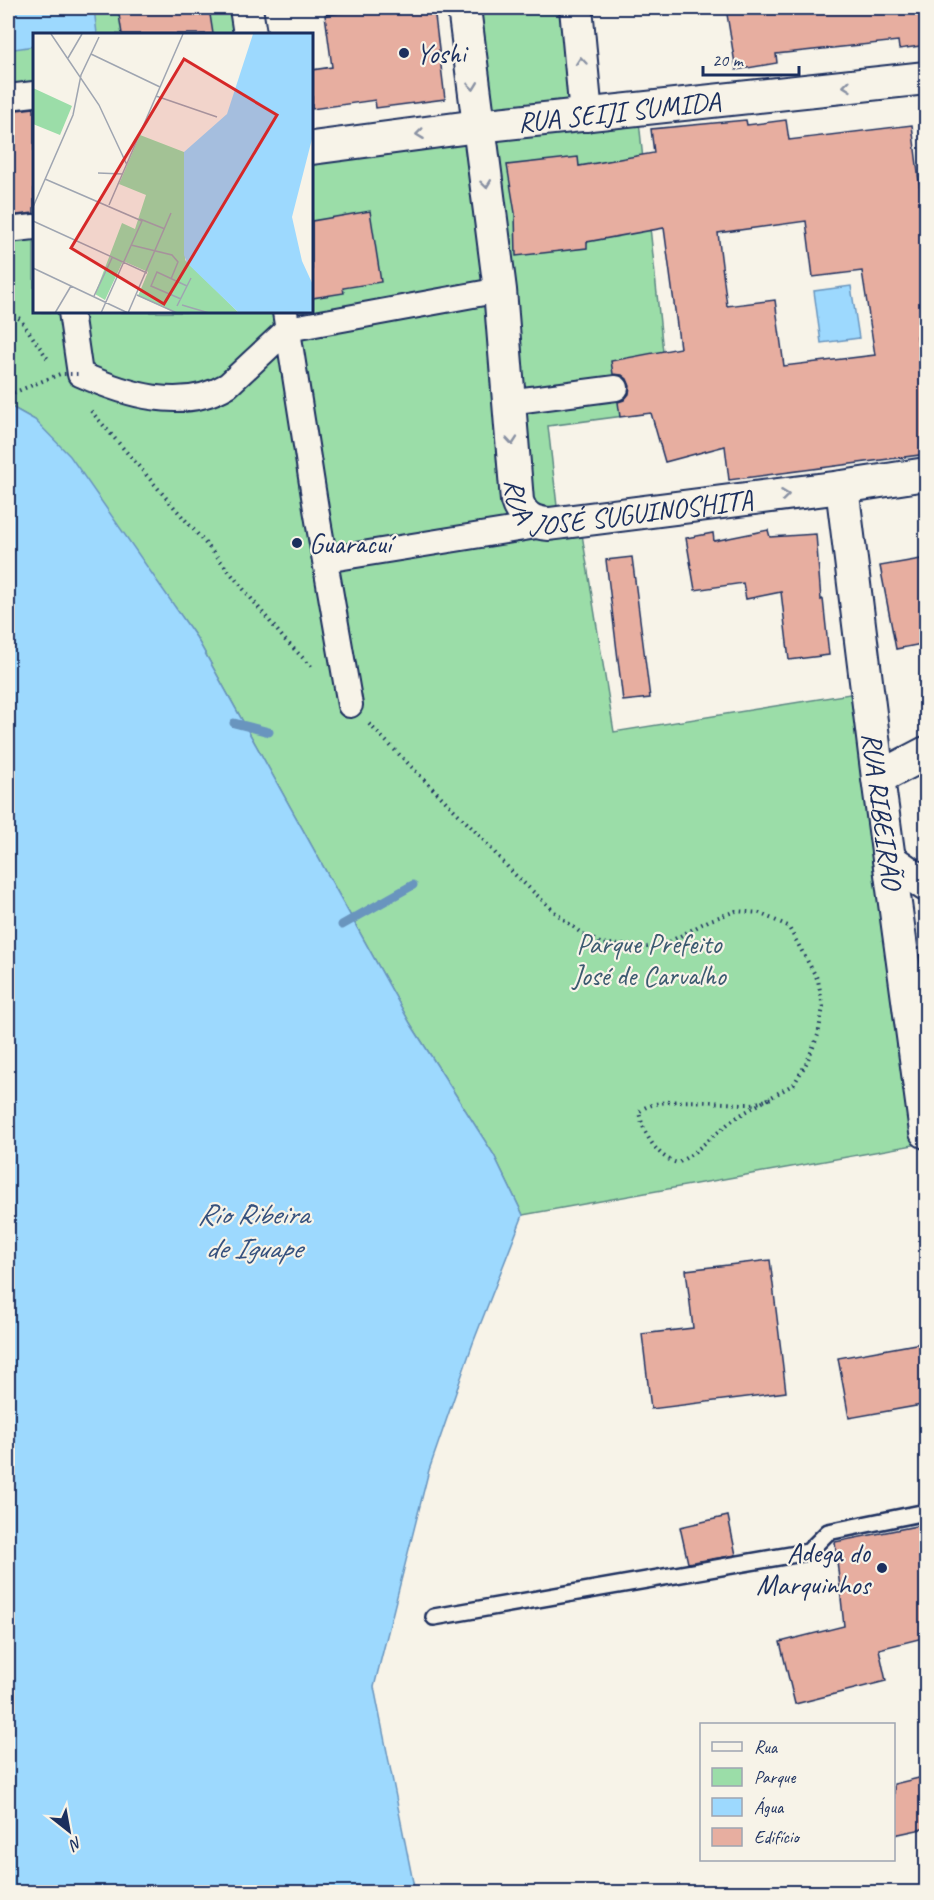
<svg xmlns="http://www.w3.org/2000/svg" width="934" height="1900" font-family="Caveat,sans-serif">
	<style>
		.green { fill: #9bdda8; stroke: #5b8683; stroke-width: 1.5 }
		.water { fill: #9dd9fe; stroke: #6995be; stroke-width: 1.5 }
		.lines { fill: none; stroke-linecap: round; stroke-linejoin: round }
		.stream { stroke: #6995be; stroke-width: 9 }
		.building { fill: #e7aea0; stroke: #1b2f5e; stroke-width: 1.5; fill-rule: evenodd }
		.service-casing { stroke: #1b2f5e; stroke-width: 20 }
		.pedestrian-casing { stroke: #1b2f5e; stroke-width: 28 }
		.minor-casing { stroke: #1b2f5e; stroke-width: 36 }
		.path { stroke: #1b2f5e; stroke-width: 4; stroke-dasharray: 1.5 4.5; stroke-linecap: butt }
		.service { stroke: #f7f3e8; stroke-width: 15 }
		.pedestrian { stroke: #f7f3e8; stroke-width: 24 }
		.minor { stroke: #f7f3e8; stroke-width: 32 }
		.path-bridge { stroke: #1b2f5e; stroke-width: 4; stroke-dasharray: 1.5 4.5; stroke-linecap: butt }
		.oneway { stroke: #8991a3 }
		.poi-dot { fill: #1b2f5e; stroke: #f7f3e8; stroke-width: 2 }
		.labels { text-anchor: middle; stroke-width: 4.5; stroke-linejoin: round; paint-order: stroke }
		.poi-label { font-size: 28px; fill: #1b2f5e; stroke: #f7f3e8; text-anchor: start }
		.street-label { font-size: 28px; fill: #1b2f5e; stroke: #f7f3e8 }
		.park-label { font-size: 28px; fill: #3b5a70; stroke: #f7f3e8 }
		.water-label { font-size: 30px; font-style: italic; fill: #35517e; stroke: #f7f3e8 }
		.inset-road { fill: none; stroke: #9fa5b1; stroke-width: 1.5 }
		.view { fill: #d62828; fill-opacity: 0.15; stroke: #d62828; stroke-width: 3 }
		.inset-edge { fill: none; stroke: #1b2f5e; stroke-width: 3 }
	</style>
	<rect width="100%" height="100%" fill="#f7f3e8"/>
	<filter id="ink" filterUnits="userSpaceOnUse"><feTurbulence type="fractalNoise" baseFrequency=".0167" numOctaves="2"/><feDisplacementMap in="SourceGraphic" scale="12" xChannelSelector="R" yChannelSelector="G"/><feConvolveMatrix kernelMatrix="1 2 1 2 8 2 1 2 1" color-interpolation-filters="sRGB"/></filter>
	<g filter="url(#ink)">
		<!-- green -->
		<path class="green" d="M8,8H240L243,34H34V312H312V163L466,139L475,8H590L604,125L639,121L669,410L548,426L559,524L580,522L614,732L862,692L925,1143L523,1215L494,1155L410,1023L196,637L135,551L35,420L8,405Z"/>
		<!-- water -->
		<path class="water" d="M8,8H94L97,34H34V46L8,50Z
			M851,286L859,338L821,343L814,291Z
			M8,405L35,420L70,456L196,637L410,1023L494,1155L523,1215L473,1343L429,1470L374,1687L415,1892H8Z"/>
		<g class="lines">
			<!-- stream -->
			<path class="stream" d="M234,723L269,732
				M342,925L413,885"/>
		</g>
		<!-- building -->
		<path class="building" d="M118,8H209L213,34H122Z
			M363,8H434L445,99L376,108L375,100L312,109V70L332,67L325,15L364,10Z
			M726,8H927V45L899,49L898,41L776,54L777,63L736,70Z
			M34,108V213L8,216V111Z
			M746,120L747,125L786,120L789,140L912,125L927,246V263L920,264L927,308V334L917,336L927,409V454L729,480L725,446L665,462L651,413L620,417L618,402L624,400L629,394L630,386L627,379L622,375L613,374L611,361L680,348L664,228L587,242V248L516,256L515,213L507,165L578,157L579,166L654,153L651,129ZM806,221L813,277L862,271L875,355L784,366L775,300L727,306L718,233Z
			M370,211L381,282L343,288L344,293L312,298V221Z
			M768,530L770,537L816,534L821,600L823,599L829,655L789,660L781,592L746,599L743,583L695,590L686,538L713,533L714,541Z
			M632,557L650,698L623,701L606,560Z
			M927,558V643L896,649L880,566Z
			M770,1260L786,1392L651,1409L642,1334L693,1328L686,1270Z
			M927,1342V1404L849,1418L838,1358Z
			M728,1516L736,1555L688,1563L680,1527Z
			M927,1524V1637L879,1649L886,1681L795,1704L780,1642L844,1626L835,1542Z
			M927,1776V1828L894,1835V1784Z"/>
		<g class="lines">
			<defs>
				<path id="service" d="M434,1617L808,1552L828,1532L926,1512"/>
				<path id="pedestrian" d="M8,97L34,94
					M8,230L34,227
					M71,312L80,374C125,394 182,413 228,385L288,329L500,290
					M285,312L316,509L350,705
					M508,402L616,388
					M325,560L549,524"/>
				<g id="minor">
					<path d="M246,8L250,34"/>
					<path id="s1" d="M464,8L500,290L517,501C522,517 532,523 549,524L842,487L926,474"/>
					<path d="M576,8L586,115"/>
					<path id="s2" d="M312,148L478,126L926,78"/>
					<path id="s3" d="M842,487L878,778L926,1132"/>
					<path d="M878,778L926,753"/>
					<path d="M889,859L926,885"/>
				</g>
			</defs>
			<!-- service casing -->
			<use href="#service" class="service-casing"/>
			<!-- pedestrian casing -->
			<use href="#pedestrian" class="pedestrian-casing"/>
			<!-- minor casing -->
			<use href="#minor" class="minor-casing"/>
			<!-- path -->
			<path class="path" d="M8,312L20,319L48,359
				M91,411L219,559L285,640L313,668
				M369,724L478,834L512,872L557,914L581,933L600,943L647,947L669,942L708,921L736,911L759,913L788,926L818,980L823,1007L818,1035L807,1062L794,1084L735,1118L692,1154L678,1163C657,1158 643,1133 639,1112C658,1093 725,1105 751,1104C759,1103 766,1100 774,1097"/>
			<!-- service -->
			<use href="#service" class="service"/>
			<!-- pedestrian -->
			<use href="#pedestrian" class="pedestrian"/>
			<!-- minor -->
			<use href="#minor" class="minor"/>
			<!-- path-bridge -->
			<path class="path-bridge" d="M8,395L60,374H80"/>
		</g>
		<!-- one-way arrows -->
		<defs><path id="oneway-chevron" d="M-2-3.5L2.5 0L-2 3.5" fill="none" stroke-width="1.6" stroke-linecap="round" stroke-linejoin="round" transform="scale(1.5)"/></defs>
		<g class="oneway">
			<use href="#oneway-chevron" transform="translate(581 61) rotate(-95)"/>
			<use href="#oneway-chevron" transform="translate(473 86) rotate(83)"/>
			<use href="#oneway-chevron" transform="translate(847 86) rotate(174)"/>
			<use href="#oneway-chevron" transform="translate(420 134) rotate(173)"/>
			<use href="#oneway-chevron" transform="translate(486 184) rotate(83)"/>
			<use href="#oneway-chevron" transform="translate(512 441) rotate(85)"/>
			<use href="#oneway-chevron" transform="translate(785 495) rotate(-7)"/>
		</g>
	</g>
	<!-- markers -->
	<g class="poi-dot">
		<circle cx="404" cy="53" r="6"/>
		<circle cx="297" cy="543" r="6"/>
		<circle cx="882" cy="1568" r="6"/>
	</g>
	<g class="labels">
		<!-- poi labels -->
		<g class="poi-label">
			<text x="416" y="63">Yoshi</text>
			<text x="309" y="553">Guaracuí</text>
			<text x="870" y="1562" text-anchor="end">Adega do<tspan x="870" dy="32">Marquinhos</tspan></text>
		</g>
		<!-- street labels -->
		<g class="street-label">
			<text dy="10" stroke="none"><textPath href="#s2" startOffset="309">RUA SEIJI SUMIDA</textPath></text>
			<text dy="10" stroke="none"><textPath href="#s1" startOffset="609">RUA JOSÉ SUGUINOSHITA</textPath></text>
			<text dy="10" stroke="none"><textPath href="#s3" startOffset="326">RUA RIBEIRÃO</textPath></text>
		</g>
		<!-- park labels -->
		<g class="park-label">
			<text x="649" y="953">Parque Prefeito<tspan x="649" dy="32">José de Carvalho</tspan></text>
		</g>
		<!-- water labels -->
		<g class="water-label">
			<text x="253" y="1224">Rio Ribeira<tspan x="253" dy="34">de Iguape</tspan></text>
		</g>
	</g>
	<!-- overview -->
	<g transform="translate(33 33)">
		<rect width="280" height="280" fill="#f7f3e8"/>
		<path d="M0,55L39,73L27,102L0,91ZM107,102L151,119L152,227L206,280H143L105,263L115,239L90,228L72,267L62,261L89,190L102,196L113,162L86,151Z" fill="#9bdda8"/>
		<path d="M220,1H280V102L259,184L269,228L280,252V280H206L154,230L151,222V119L194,81Z" fill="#9dd9fe"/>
		<path class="inset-road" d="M18,1L66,72L94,132M58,21L127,54M35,25L49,1M123,63L184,84M65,140L90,141M12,146L109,188L68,280M76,172L150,1M0,174L40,82L48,42L66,4M107,186L132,196M0,188L114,240M98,212L139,222L145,229L138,246M0,235L95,280M104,262L144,280M61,263L79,225M148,266L118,253L124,239L154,253M149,272L176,280M144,273L158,245M22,280L38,253M95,280L138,180"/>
		<path class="view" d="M151,26L244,82L131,271L38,215Z"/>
		<rect width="280" height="280" class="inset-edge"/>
	</g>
	<!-- margin -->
	<rect width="934" height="1900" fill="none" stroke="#f7f3e8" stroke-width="30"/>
	<rect x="15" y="15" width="904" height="1870" fill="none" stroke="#1b2f5e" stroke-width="2" filter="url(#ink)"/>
	<!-- legend -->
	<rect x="700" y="1723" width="195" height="138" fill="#f7f3e8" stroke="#9fa5b1" stroke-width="1.5"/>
	<rect x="712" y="1742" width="30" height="9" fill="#f7f3e8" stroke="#9fa5b1" stroke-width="1.5"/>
	<text x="754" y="1753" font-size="18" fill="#1b2f5e">Rua</text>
	<rect x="712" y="1768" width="30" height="18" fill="#9bdda8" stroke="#9fa5b1" stroke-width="1.5"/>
	<text x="754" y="1783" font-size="18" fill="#1b2f5e">Parque</text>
	<rect x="712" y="1798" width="30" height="18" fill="#9dd9fe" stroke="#9fa5b1" stroke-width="1.5"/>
	<text x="754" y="1813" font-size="18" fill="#1b2f5e">Água</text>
	<rect x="712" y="1828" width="30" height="18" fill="#e7aea0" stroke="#9fa5b1" stroke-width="1.5"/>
	<text x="754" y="1843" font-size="18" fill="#1b2f5e">Edifício</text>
	<!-- north arrow -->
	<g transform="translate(69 1831) rotate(149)" stroke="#f7f3e8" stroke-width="4.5" paint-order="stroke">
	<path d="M0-4.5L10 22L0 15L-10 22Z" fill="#1b2f5e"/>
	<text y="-9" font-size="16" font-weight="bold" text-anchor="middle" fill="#1b2f5e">N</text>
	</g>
	<!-- scale -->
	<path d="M703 66v9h96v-9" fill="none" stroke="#1b2f5e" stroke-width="3"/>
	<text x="712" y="66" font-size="18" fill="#1b2f5e" stroke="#f7f3e8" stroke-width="4.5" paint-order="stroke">20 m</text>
</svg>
